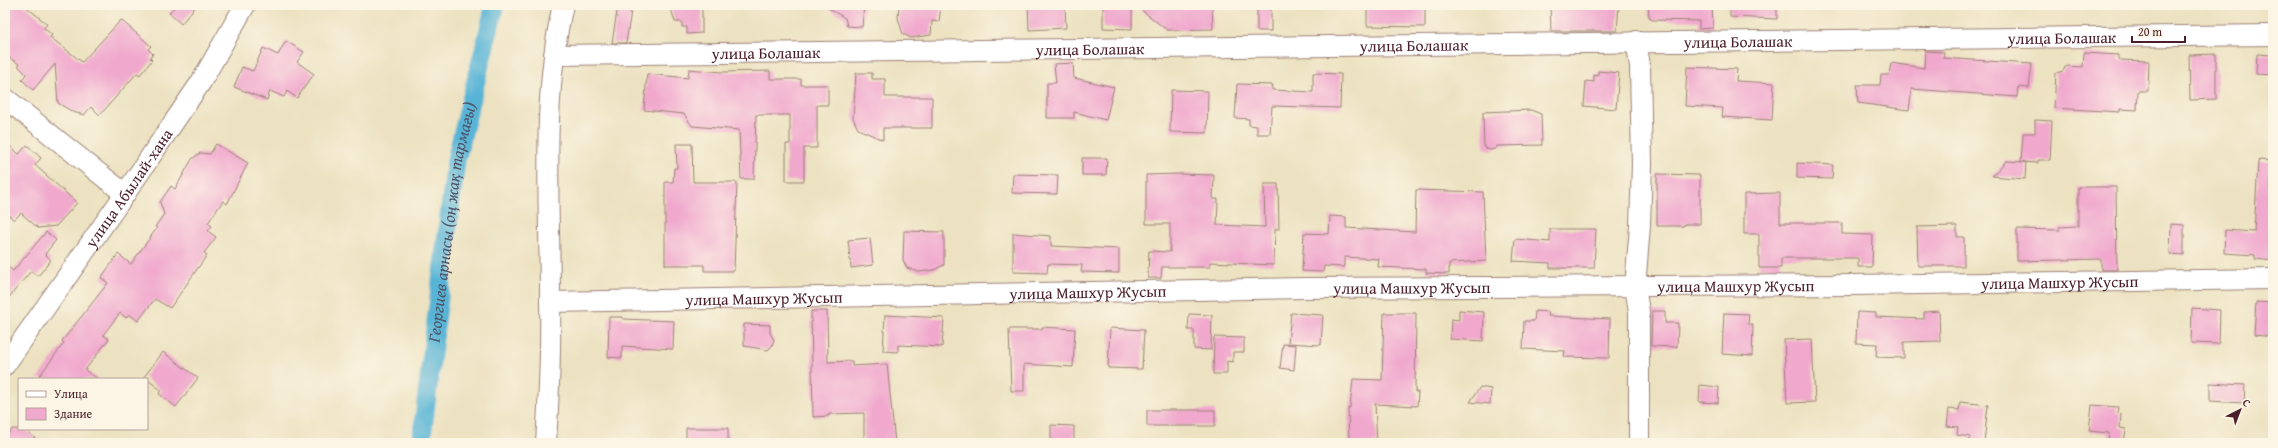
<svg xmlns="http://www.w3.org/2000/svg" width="2278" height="448" font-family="'Gentium Book Plus',serif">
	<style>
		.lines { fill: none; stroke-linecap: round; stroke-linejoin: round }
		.canal { stroke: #58b4d6; stroke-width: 19 }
		.building { fill: #f0a8cd }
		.minor-casing { stroke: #9b8076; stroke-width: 22 }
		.minor { stroke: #fff; stroke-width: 20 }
		.labels { text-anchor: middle; stroke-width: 3.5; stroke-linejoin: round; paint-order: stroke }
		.street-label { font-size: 16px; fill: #4a1f2b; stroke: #fcf5e5 }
		.water-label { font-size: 17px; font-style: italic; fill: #4f5367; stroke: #fcf5e5 }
	</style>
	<rect width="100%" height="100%" fill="#fcf5e5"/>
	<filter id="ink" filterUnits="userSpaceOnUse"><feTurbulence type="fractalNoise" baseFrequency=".025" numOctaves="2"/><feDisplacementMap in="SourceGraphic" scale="8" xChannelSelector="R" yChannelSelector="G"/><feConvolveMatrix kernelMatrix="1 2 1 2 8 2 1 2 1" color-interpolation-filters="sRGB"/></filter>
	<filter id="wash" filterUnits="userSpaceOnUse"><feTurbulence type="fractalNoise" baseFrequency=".012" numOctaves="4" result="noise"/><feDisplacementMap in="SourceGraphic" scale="16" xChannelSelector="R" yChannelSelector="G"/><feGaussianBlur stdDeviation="0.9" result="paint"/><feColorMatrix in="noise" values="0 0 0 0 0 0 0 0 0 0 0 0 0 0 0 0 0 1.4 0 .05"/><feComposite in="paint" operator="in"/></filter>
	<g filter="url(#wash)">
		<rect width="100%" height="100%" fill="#ece2c1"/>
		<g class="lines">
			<!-- canal -->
			<path class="canal" id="s1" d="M421,443L456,160L495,5"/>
		</g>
		<g id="blocks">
			<!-- building -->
			<path class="building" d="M5,5H24L47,24L44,28L52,35L50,37L82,62L121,20L151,46L148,49L153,54L150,58L152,60L140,75L137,73L100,115L91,107L84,115L73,112L58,103L55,64L33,90L22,80L26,74L19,67V64L5,55Z
				M176,5H197L181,24L169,13Z
				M618,5H632L626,43H612Z
				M670,5H702V33L687,34V27H682V22H675Z
				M823,5H864L862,27L847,26L845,18Z
				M899,5H941L939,22L932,21L931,35L911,38L903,34L898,18Z
				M1028,5H1065L1066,28L1029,30Z
				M1103,5H1132V29L1103,28Z
				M1135,5H1212L1213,29L1167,30Z
				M1257,5H1271V31H1257Z
				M1367,5H1425V27L1367,26Z
				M1550,5H1619L1617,31H1551Z
				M1648,5H1712L1713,28L1699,29V21L1652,20L1649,17Z
				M1730,5H1777V19L1730,17Z
				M286,41L304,52L297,62L314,74L297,98L287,91L284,97L270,91L267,100L234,87L242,67L253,71L263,48L278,55Z
				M1925,51L1944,52L1943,58L2032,64L2029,88L2018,87L2017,97L1912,89L1909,110L1858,103L1857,85H1880L1881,75H1889L1891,63L1924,68Z
				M2084,53L2119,55V60L2149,61L2148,91H2138L2137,110L2120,109V112L2054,108L2056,73L2063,71L2066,66L2083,67Z
				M2216,54V99L2190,100L2189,55Z
				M2257,54L2273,55V75L2256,74Z
				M1073,63L1074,78L1114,87L1106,120L1074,112V118H1047V83H1056L1054,64Z
				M1687,67L1737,69L1736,81L1774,83L1772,120L1722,117L1723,108L1685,106Z
				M689,69L722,72L770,71V79H801V85H828V105H817V148H804V181H786V144H790V115H756L754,179H741L739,130L692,126L684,114L644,110L647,74L688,78Z
				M1598,71L1619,73L1616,109L1584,106L1586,81L1594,82V75L1598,76Z
				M856,73H872V79H885V97H932V128H883V140L858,129L853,118Z
				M1313,73L1341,74L1340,108L1272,106L1270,134H1257V126L1249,125V119L1235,118L1237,84L1273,85L1272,90L1313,92Z
				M1171,90L1208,91L1207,133L1170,132Z
				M1531,110L1541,114L1542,145L1497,146L1495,149L1490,150L1484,148L1483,112Z
				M2035,120L2052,121L2050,160H2038V163L2021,162L2023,133H2035Z
				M5,142L19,154L27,145L41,158L35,165L77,203L56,226L38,228L21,213L14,220L5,212Z
				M216,144L248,163L227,204L223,201L208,223L212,226L208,231L216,237L204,253L207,255L170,308L155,299L138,321L129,314L126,318L120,313L103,335L109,339L85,370L98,379H37L64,343L62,341L108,283L101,278L118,254L131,264L157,228L155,227L164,214L160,202L171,186L175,189L192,159L200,153L210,154Z
				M676,144H692L693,182H737L734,271H704V265H665V182H673L674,168H677Z
				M1082,158H1107L1106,175H1082Z
				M2260,160L2272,161L2270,208H2273V261L2255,259V255L2224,253L2225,230L2254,232L2258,162Z
				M2006,161L2026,162L2025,179L1992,176Z
				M1797,163L1833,165L1832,179L1797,178Z
				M1013,174L1058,175L1057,194L1012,193Z
				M1180,174L1214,175L1213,199H1218L1217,225L1265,227L1264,184H1278L1279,229H1275L1274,265L1210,262V267H1162L1161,278H1148L1149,251L1170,252V224H1146V175Z
				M1657,174L1700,175V224H1684V226H1657Z
				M2078,187H2116L2117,270H2101V259L2017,261V229L2060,230L2059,227L2078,226Z
				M1416,190L1483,192L1486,261L1449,263V274L1426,273V269L1378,267L1379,259L1344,257V267L1324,266L1323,272L1302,271L1304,233L1329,234L1330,216L1346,217V228L1415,232Z
				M1780,193V223H1842V234L1873,235L1872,267H1858V258H1781V268H1759V234H1744V194Z
				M2171,224L2184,225V255L2170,254Z
				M1957,226V237H1964V266H1918L1917,227Z
				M1550,229H1596L1594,268H1550V263L1513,261L1515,239L1550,242Z
				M904,231L944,232V265L934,270L919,272L907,268L903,260Z
				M46,232L56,240L45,254L51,260L38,276L31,271L5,302V264L13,271Z
				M1013,233L1051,236V246L1119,249V273L1081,272L1082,265L1048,264L1047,273L1013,272Z
				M870,238L873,265L851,268L848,240Z
				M2256,302L2273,303V337L2254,335Z
				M2192,308L2220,310L2219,344L2191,343Z
				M1459,310L1484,312L1483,341L1450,339L1451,319L1459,320Z
				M811,311H827L828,362L852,361V366L887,364L895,443H864V413L829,414V416L813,417Z
				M1535,311L1549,312L1548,316L1610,319L1609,358L1564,357L1565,351L1523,349L1524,321H1534Z
				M1652,311H1665V323H1678L1677,347L1651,346Z
				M1939,311L1940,341L1904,342V358L1876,357L1877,344L1856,343L1857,312L1876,313V317L1924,319V312Z
				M1291,313L1323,315L1321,345L1288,343Z
				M1384,313H1416L1415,392H1418L1417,406L1375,404L1377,443H1349L1348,408H1350L1353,379L1382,380Z
				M1724,313L1749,314L1748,324H1753L1752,356L1722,354Z
				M1189,314L1212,315L1211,350L1194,349V330H1188Z
				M885,315L944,318L942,347L898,345V352L883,351Z
				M609,317H623V319L674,321L673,349L622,346V358L608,357Z
				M744,324L770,325V333L774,340L772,346L768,350L744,346Z
				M1042,327L1075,329L1073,367L1024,364V391H1011L1009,329H1042Z
				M1110,328L1144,330L1142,369L1108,368Z
				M1214,337L1244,338V352H1233V362L1227,361V374H1213Z
				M1812,339L1815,402L1787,403L1784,340Z
				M1283,344L1296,345L1294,370L1280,368Z
				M163,352L198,378L176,407L159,394L161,390L144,377Z
				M2210,383L2245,385L2244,403L2210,401Z
				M1700,385L1719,387L1718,403L1699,402Z
				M1480,387L1491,389L1490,404L1470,402Z
				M1960,402L1988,405L1984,443H1969L1970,437L1957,435L1958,427L1947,426L1949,409L1959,410Z
				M2092,405L2118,407L2117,413L2121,414L2120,428L2126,429L2124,443H2108L2109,433L2089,431Z
				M1147,410H1215V426H1147Z
				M1051,425L1074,426V443H1051Z
				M686,428H728V443H686Z
				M12,429H24L41,443H5V437Z"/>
		</g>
	</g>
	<g filter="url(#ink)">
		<use href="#blocks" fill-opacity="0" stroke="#9b8076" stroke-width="1"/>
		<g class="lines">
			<defs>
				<g id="minor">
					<path d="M1636,41L1640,66L1642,164L1640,226L1635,287L1639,311V443"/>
					<path id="s2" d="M554,55L2273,35"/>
					<path d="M5,98L125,194"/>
					<path id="s3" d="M550,302L1304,288L1852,285L2273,279"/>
					<path id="s4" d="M5,365L125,194L201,82L245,5"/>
					<path d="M546,443C549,396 551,348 550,301C550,204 541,99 563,5"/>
				</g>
			</defs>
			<!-- minor casing -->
			<use href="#minor" class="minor-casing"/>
			<!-- minor -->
			<use href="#minor" class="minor"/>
		</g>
	</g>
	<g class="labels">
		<!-- street labels -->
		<g class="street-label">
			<text dy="6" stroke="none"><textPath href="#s2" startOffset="1508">улица Болашак</textPath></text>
			<text dy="6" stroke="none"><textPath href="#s2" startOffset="1184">улица Болашак</textPath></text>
			<text dy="6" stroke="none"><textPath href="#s2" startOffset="860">улица Болашак</textPath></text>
			<text dy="6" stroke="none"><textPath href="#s2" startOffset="536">улица Болашак</textPath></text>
			<text dy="6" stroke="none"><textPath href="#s2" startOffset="212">улица Болашак</textPath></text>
			<text dy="6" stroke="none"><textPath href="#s4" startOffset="216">улица Абылай-хана</textPath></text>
			<text dy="6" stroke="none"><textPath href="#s3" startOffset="1510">улица Машхур Жусып</textPath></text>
			<text dy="6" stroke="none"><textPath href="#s3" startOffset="1186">улица Машхур Жусып</textPath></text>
			<text dy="6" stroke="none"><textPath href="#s3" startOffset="862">улица Машхур Жусып</textPath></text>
			<text dy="6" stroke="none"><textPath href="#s3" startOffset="538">улица Машхур Жусып</textPath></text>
			<text dy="6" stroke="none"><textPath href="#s3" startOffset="214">улица Машхур Жусып</textPath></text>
		</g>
		<!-- water labels -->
		<g class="water-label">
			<text dy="6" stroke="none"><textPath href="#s1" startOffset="223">Георгиев арнасы (оң жақ тармағы)</textPath></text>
		</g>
	</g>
	<!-- margin -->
	<rect width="2278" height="448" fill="none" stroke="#fcf5e5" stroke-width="20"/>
	<!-- legend -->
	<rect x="18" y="378" width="130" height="52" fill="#fcf5e5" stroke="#b59f9b"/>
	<rect x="26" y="391" width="20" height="6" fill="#ffffff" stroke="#b59f9b"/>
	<text x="54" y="398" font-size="12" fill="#4a1f2b">Улица</text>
	<rect x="26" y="408" width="20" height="12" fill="#f0a8cd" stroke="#b59f9b"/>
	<text x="54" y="418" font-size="12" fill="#4a1f2b">Здание</text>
	<!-- north arrow -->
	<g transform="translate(2240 410) rotate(42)" stroke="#fcf5e5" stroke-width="3" paint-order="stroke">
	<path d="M0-3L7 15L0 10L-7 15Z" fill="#4a1f2b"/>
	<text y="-6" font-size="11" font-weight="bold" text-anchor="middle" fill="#4a1f2b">С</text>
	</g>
	<!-- scale -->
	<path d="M2132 36v6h53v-6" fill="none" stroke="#4a1f2b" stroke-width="2"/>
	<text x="2138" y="36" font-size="12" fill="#4a1f2b" stroke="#fcf5e5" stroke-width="3" paint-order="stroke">20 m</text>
</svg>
